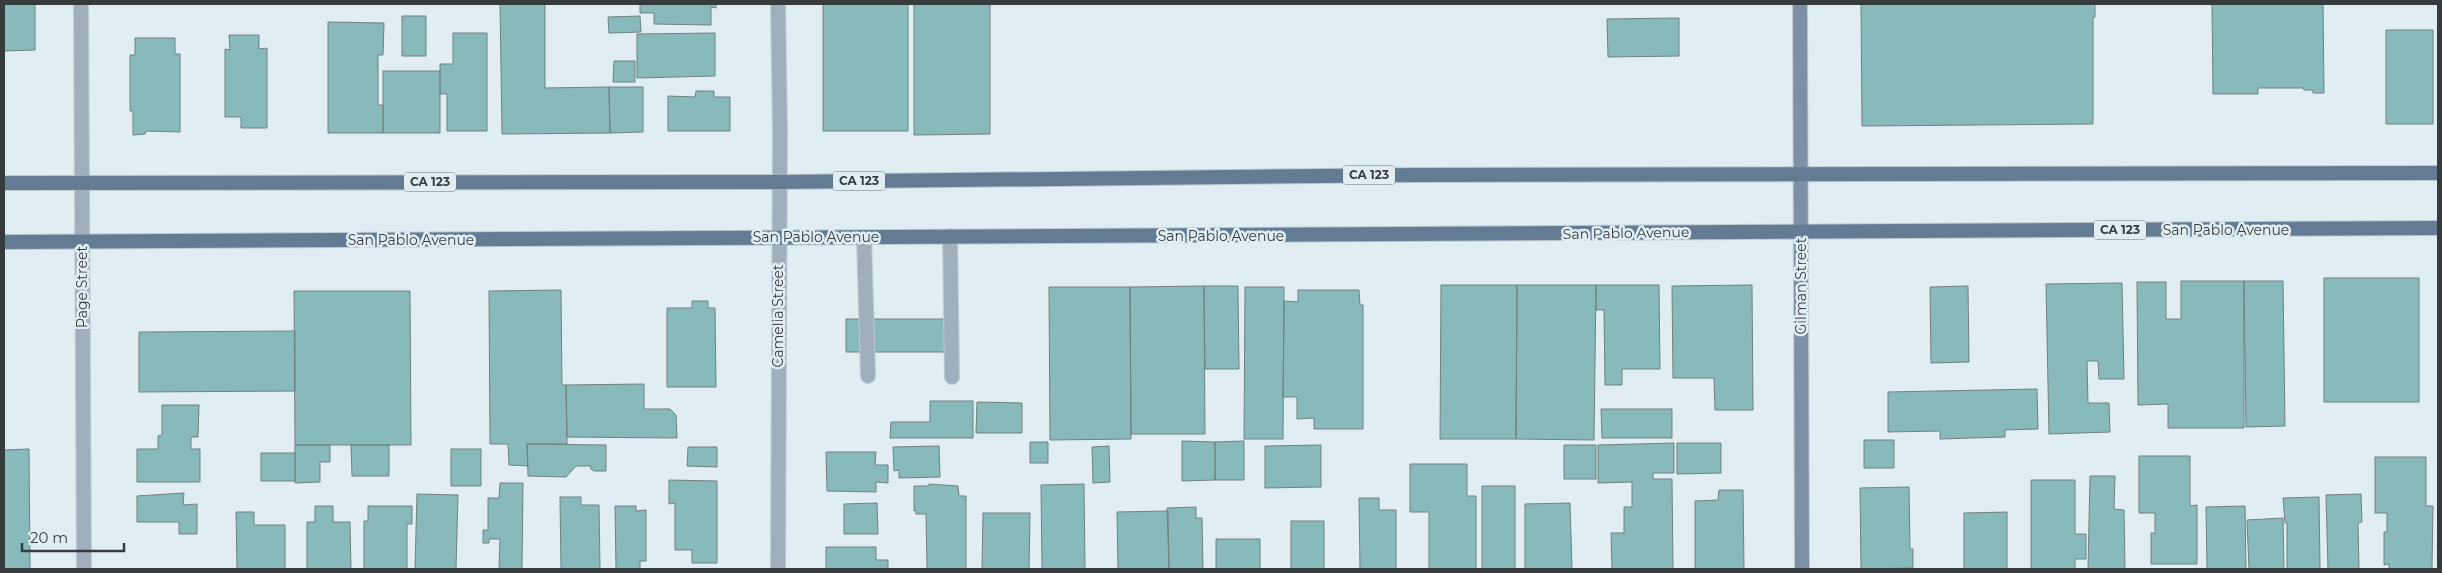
<svg xmlns="http://www.w3.org/2000/svg" width="2442" height="573" font-family="Montserrat,sans-serif">
	<style>
		.building { fill: #88babc; stroke: #718080 }
		.lines { fill: none; stroke-linecap: round; stroke-linejoin: round }
		.service-casing { stroke: #becad0; stroke-width: 16 }
		.minor-casing { stroke: #becad0; stroke-width: 16 }
		.secondary-casing { stroke: #becad0; stroke-width: 16 }
		.primary-casing { stroke: #becad0; stroke-width: 16 }
		.service { stroke: #a1afbc; stroke-width: 14 }
		.minor { stroke: #a1afbc; stroke-width: 14 }
		.secondary { stroke: #7d91a4; stroke-width: 14 }
		.primary { stroke: #647c93; stroke-width: 14 }
		.labels { text-anchor: middle; stroke-width: 5; stroke-linejoin: round; paint-order: stroke }
		.shield { fill: #e0eef4; stroke: #697175; stroke-width: 1 }
		.shield-label { font-size: 12px; font-weight: bold; fill: #363c3e }
		.street-label { font-size: 14px; fill: #363c3e; stroke: #e0eef4 }
	</style>
	<rect width="100%" height="100%" fill="#e0eef4"/>
	<!-- building -->
	<path class="building" d="M4,4H35V50L4,51Z
		M500,4H545V88L609,87L610,133L502,134Z
		M640,4H716V8L711,7V25L654,24V13H640Z
		M823,4H908V131H823Z
		M914,4H990V134L914,135Z
		M1861,4H2095V17H2093V124L1862,126Z
		M2212,4H2323L2324,93H2313V90H2304L2303,88H2258V94H2213Z
		M402,16H426V56H402Z
		M640,16L641,32L609,33L608,17Z
		M1679,18V56L1608,57L1607,19Z
		M328,22L384,23L383,55H378V105H383V133H328Z
		M2386,30H2433V124H2386Z
		M453,33H487V131H447V94H440V64H453Z
		M715,33V76L637,78V34Z
		M229,35H259V49L267,48V128H241V117H225V49L230,50Z
		M135,38H175V54H180V132L146,131L145,134L133,135V111H130V55H135Z
		M614,61H635V82H613Z
		M383,71H440V133H383Z
		M609,87H643V132L610,133Z
		M696,91H714V97H730V131H668V96L695,97Z
		M2324,278H2419V402H2324Z
		M2181,281H2244V428H2168V404L2138,405L2137,282H2166V319H2181Z
		M2244,281H2283L2285,426L2246,427Z
		M2122,283L2124,379H2099L2098,361H2087L2088,403H2109L2110,432L2049,434L2046,284Z
		M1441,285H1517L1516,439H1440Z
		M1517,285H1596L1594,440L1516,439Z
		M1596,285H1659L1660,369H1622V385H1605L1604,310H1596Z
		M1752,285L1753,410H1715L1714,378H1673L1672,286Z
		M1204,286H1238L1239,369H1205Z
		M1204,286L1205,434H1131L1130,287Z
		M1968,286L1969,362L1931,363L1930,287Z
		M1049,287H1130L1131,439L1050,440Z
		M1245,287H1284L1283,439H1244Z
		M561,290L562,385H566L567,444H527L528,466L509,465L508,444H490L489,291Z
		M1298,290H1359L1360,305H1363V429H1314V418L1297,419V397H1283L1284,301L1298,302Z
		M294,291H410L411,445H295Z
		M692,301H708V308H715L716,387H667V308H692Z
		M846,319H958V352H846Z
		M295,331V391L139,392V332Z
		M644,384V409H670L676,415L677,438L567,437L566,385Z
		M2037,389L2038,429L2005,430V437L1940,439V431L1888,432V392Z
		M930,401H973V438H890L891,422H930Z
		M977,402L1022,403V433H976Z
		M162,405H199L198,437H191V449H200V482H137V449H158V436L162,435Z
		M1601,409H1672V438H1602Z
		M1864,440H1894V468H1864Z
		M1182,441L1215,442V480L1182,481Z
		M1244,441V480H1215V442Z
		M1030,442H1048V463H1030Z
		M1674,443V473H1653V479H1672L1673,569H1612L1611,533H1624V507H1632V482L1598,483V445Z
		M1677,443H1721V473L1677,474Z
		M527,444L606,445V471H594L591,469L590,466H576L566,477L528,476Z
		M295,445H330V462H320V482L295,483Z
		M351,445H389V476H352Z
		M1321,445V487L1265,488V446Z
		M1564,445H1596V479H1564Z
		M939,446L940,477L899,478V470L894,471L893,447Z
		M1109,446L1110,482L1093,483L1092,447Z
		M688,447H717V467L687,466Z
		M29,449L30,569H4V450Z
		M451,449H481V486H451Z
		M826,452H876L875,465H888V483L876,482V492L827,491Z
		M261,453H295V481H261Z
		M2139,456H2190V506L2197,505V564H2151V533H2155V513H2139Z
		M2375,457H2426V506H2433L2432,569H2389V564L2384,565V532H2387V513H2375Z
		M1410,464H1467V496H1476V569H1429V512H1410Z
		M2090,476H2115L2114,509L2124,510L2125,569H2088Z
		M669,480L717,481V563H692V550H675V503L669,504Z
		M2031,480H2075V534H2086V559H2075V569H2031Z
		M500,483H523L522,569H499L500,539H489V543H483V530H488V498H499Z
		M929,484L958,486L959,496H966V569H927L926,514H916V510L914,511V486H929Z
		M1084,484L1085,569H1042L1041,485Z
		M1482,486H1515V569H1482Z
		M1909,487L1910,549H1913V568L1861,569L1860,488Z
		M1719,490H1743L1744,569H1695V501L1718,500Z
		M184,493L183,505L197,504V534H179V522H137V496Z
		M417,494L458,495L456,569H415Z
		M2361,494L2362,522L2358,523L2359,569H2328L2326,495Z
		M560,497H581V505H599L600,569H561Z
		M2319,497L2320,569H2287V523H2285L2283,498Z
		M1359,498H1379V510H1396V569H1360Z
		M877,503L878,534H844V504Z
		M1570,503L1572,569H1525V504Z
		M315,506H333V522H350L351,569H307V522H315Z
		M368,506H412V524H407V569H364V521H368Z
		M615,506H636V511L646,510V561H640V569H616Z
		M2245,506L2246,569H2207L2206,507Z
		M1196,507V518H1202L1203,569H1169L1167,508Z
		M1168,511L1169,569H1118L1117,512Z
		M236,512H254V525H285V569H237Z
		M2007,512V569H1964V513Z
		M983,513H1030L1029,569H982Z
		M2283,518L2284,569H2249L2247,520Z
		M1291,521H1324V569H1291Z
		M1216,539H1260V569H1216Z
		M826,547H876V560H888V569H826Z"/>
	<g class="lines">
		<defs>
			<path id="service" d="M950,236L952,377
				M864,237L868,376"/>
			<path id="minor" d="M81,4L84,569
				M778,4L780,132L778,569"/>
			<path id="secondary" d="M1800,4L1802,569"/>
			<path id="primary" d="M4,183L779,182L1416,175L2438,173
				M4,242L2438,228"/>
		</defs>
		<!-- service casing -->
		<use href="#service" class="service-casing"/>
		<!-- minor casing -->
		<use href="#minor" class="minor-casing"/>
		<!-- secondary casing -->
		<use href="#secondary" class="secondary-casing"/>
		<!-- primary casing -->
		<use href="#primary" class="primary-casing"/>
		<!-- service -->
		<use href="#service" class="service"/>
		<!-- minor -->
		<use href="#minor" class="minor"/>
		<!-- secondary -->
		<use href="#secondary" class="secondary"/>
		<!-- primary -->
		<use href="#primary" class="primary"/>
	</g>
	<g class="labels">
		<!-- shield labels -->
		<g class="shield">
			<rect x="1343" y="165.5" width="52" height="19" rx="4"/>
			<rect x="833" y="171.5" width="52" height="19" rx="4"/>
			<rect x="404" y="172.5" width="52" height="19" rx="4"/>
			<rect x="2094" y="220.5" width="52" height="19" rx="4"/>
		</g>
		<g class="shield-label">
			<text x="1369" y="179">CA 123</text>
			<text x="859" y="185">CA 123</text>
			<text x="430" y="186">CA 123</text>
			<text x="2120" y="234">CA 123</text>
		</g>
		<!-- street labels -->
		<g class="street-label">
			<text x="2226" y="235">San Pablo Avenue</text>
			<text transform="translate(1626 233) rotate(-1)" y="5">San Pablo Avenue</text>
			<text x="1221" y="241">San Pablo Avenue</text>
			<text x="816" y="242">San Pablo Avenue</text>
			<text x="411" y="245">San Pablo Avenue</text>
			<text transform="translate(1801 286) rotate(-90)" y="5">Gilman Street</text>
			<text transform="translate(82 287) rotate(-90)" y="5">Page Street</text>
			<text transform="translate(778 316) rotate(-90)" y="5">Camelia Street</text>
		</g>
	</g>
	<!-- border -->
	<rect width="2442" height="573" fill="none" stroke="#363c3e" stroke-width="10"/>
	<!-- scale -->
	<path d="M22 543v8h102v-8" fill="none" stroke="#363c3e" stroke-width="2.5"/>
	<text x="30" y="543" font-size="15" fill="#363c3e" stroke="#e0eef4" stroke-width="4" paint-order="stroke">20 m</text>
</svg>
